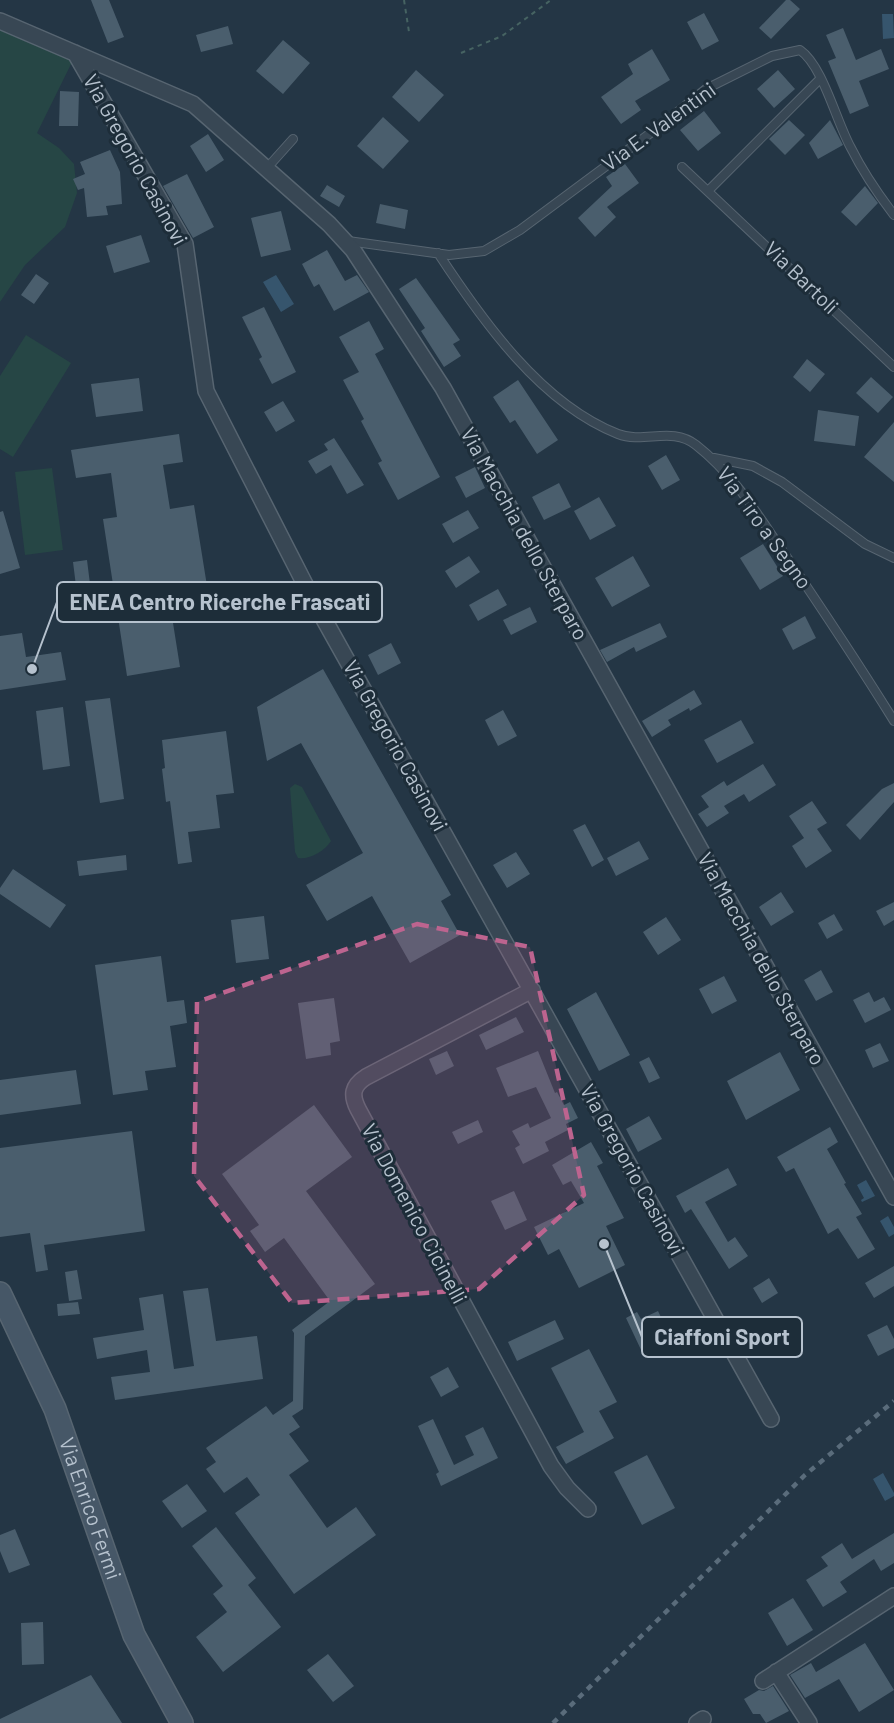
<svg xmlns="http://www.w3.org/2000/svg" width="894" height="1723" font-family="Barlow,sans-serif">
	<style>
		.green { fill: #264645 }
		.water { fill: #36556d }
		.building { fill: #4a5e6d }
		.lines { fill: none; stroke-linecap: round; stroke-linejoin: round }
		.lane-casing { stroke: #576571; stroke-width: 10 }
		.street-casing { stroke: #576571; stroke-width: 18 }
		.secondary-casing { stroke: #576571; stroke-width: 24 }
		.path { stroke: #466362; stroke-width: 2; stroke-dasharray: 4.5 4.5; stroke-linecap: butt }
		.lane { stroke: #384754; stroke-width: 8 }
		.street { stroke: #384754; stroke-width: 15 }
		.secondary { stroke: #465767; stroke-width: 21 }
		.rail { stroke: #5a6c7b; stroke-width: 4.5; stroke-dasharray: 6 6; stroke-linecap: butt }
		.marked { fill: #bd648f; fill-opacity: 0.2; stroke: #bd648f; stroke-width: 4.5; stroke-dasharray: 12 8; stroke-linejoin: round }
		.labels { text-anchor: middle; stroke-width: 6; stroke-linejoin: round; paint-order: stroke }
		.street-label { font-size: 21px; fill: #b6c2ce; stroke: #1d2d39 }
		.leader { fill: none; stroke: #b6c2ce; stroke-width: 2 }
		.callout-dot { fill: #b6c2ce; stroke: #1d2d39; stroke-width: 2 }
		.callout { fill: #1d2d39; stroke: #b6c2ce; stroke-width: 2 }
		.callout-label { font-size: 22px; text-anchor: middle; font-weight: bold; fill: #b6c2ce }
	</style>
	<rect width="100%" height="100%" fill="#243645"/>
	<!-- green -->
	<path class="green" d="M0,26L74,58L37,133L59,148L74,164L77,193L65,227L25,265L0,302Z
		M26,335L71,363L13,457L0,449V376Z
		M52,468L63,550L25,555L15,472Z
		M295,784L302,787L331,841C325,851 309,860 298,858L295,852L290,788Z"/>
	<!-- water -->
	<path class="water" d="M882,14H893L894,38L883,39Z
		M276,275L294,304L281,312L263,282Z
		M866,1180L875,1196L862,1202L861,1200L864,1198L857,1185Z
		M888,1216L894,1227V1234L889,1237L880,1221Z
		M883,1473L894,1493V1496L885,1501L873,1479Z"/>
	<!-- building -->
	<path class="building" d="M91,0H109L124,37L108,43Z
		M786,0H790L800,9L771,39L759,28Z
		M704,13L719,41L702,50L687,22Z
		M228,26L233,44L201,52L196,35Z
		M843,28L856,60L881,49L889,69L859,81L869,106L850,114L828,61L836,58L826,35Z
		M283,40L310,63L283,94L256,71Z
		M652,49L670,80L635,101L641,110L621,124L601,97L633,74L628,64Z
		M416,70L444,95L419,122L392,97Z
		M778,70L795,89L774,108L757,89Z
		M60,91L79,92L78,126H59Z
		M704,111L721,133L698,151L680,130Z
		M383,117L409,141L383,169L357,146Z
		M789,120L805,135L785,155L769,139Z
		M830,120L843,145L818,159L809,143Z
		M208,134L224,160L206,172L190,146Z
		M110,150L120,172L122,204L106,206L108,215L87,217L84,188L78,190L73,179L85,174L80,162Z
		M625,164L639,183L607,207L616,217L595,237L578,218L612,186L606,177Z
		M187,174L214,227L193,238L163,186Z
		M327,185L345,196L339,207L320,196Z
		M865,186L878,203L856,226L841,212Z
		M380,204L408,210L405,229L376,223Z
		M281,211L291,250L261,257L251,218Z
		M141,235L150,262L114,273L106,246Z
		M327,250L345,281L357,275L369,292L334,311L319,284L314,287L302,264Z
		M36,274L49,283L34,304L21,295Z
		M416,278L460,340L453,344L461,356L444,367L421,331L425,328L399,289Z
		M264,307L296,372L272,384L259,359L262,357L242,317Z
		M369,321L384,349L375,354L440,477L398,500L378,463L382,461L361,421L364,419L343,380L359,372L339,337Z
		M807,359L825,374L810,392L793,377Z
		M871,377L893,397L878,413L856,393Z
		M139,378L143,411L96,417L91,384Z
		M518,380L558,440L537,454L515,420L510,423L493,397Z
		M283,401L295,421L276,432L264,412Z
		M818,410L859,416L855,446L814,441Z
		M894,422V482L864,457Z
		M179,434L183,462L163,465L170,509L194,505L212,617L173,623L180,667L127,676L103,519L117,517L111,473L76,478L71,450Z
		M334,438L364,485L347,494L331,465L316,474L308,461L328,450L324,444Z
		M666,455L680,480L662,490L648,466Z
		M475,467L485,488L466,498L455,477Z
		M559,483L571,507L544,520L532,497Z
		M599,497L616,526L590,540L574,511Z
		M468,510L479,528L453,543L442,524Z
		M3,511L20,568L0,574V512Z
		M763,544L783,576L760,590L740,558Z
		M469,556L480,572L456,588L445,571Z
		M633,556L650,586L612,607L595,578Z
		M87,560L90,584L76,586L73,562Z
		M498,589L507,605L478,621L469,605Z
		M530,607L537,622L511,635L503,620Z
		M805,616L816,638L793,650L782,629Z
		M660,623L667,637L636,652L634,647L607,662L600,650Z
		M22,633L26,657L61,652L66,680L0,690V636Z
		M391,643L401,663L378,675L368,655Z
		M323,669L451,895L441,901L460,935L410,963L372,896L327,921L306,885L363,853L301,743L267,761L257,707Z
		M694,690L702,704L690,711L689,708L668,720L671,725L652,737L642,721Z
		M110,698L124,799L100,803L85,701Z
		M63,707L70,766L43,770L36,711Z
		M503,710L517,736L498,746L485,720Z
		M741,720L754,743L717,763L704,740Z
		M226,731L234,793L216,795L220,828L188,832L192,862L178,864L170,801L166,802L162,769L165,768L162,740Z
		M763,764L776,785L749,802L744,794L724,806L729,813L707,827L698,814L709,807L701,796L724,781L727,786Z
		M894,783V802L860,840L846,825L882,789Z
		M812,801L827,823L817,829L832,851L806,868L792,846L804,838L789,816Z
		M585,824L604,860L592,867L573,830Z
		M639,841L649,859L616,876L607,858Z
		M516,852L530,874L507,888L493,865Z
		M126,855L127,870L79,876L77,861Z
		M13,869L66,905L50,928L0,894V888Z
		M781,892L794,912L771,926L759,907Z
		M894,902V920L884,926L876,911Z
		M834,914L843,930L827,939L818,923Z
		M264,916L269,959L236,963L231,920Z
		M666,917L681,940L658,955L643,932Z
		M161,956L167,1002L184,1000L187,1023L170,1026L176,1067L145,1071L148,1090L113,1095L95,965Z
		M821,970L833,992L816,1001L804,980Z
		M724,976L737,1001L712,1014L699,989Z
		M596,992L630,1055L599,1071L567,1009Z
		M869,992L874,1002L884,997L891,1010L865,1023L853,1000Z
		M334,998L340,1041L330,1043L331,1055L306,1059L298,1003Z
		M516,1017L524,1032L486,1050L479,1035Z
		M880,1043L889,1061L873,1068L865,1050Z
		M447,1051L454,1066L436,1075L429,1059Z
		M538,1051L555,1093L557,1092L564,1105L570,1102L578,1118L566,1124L568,1130L545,1142L549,1151L523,1164L515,1148L520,1145L512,1131L528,1123L530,1128L551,1118L536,1087L508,1097L496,1068Z
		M780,1052L800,1090L746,1120L727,1081Z
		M649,1057L660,1078L649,1083L639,1062Z
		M76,1070L81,1104L0,1115V1080Z
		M314,1105L352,1157L306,1191L375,1284L305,1336L303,1409L292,1416L300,1427L289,1434L309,1461L289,1475L327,1528L356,1507L376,1535L294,1594L235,1513L260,1495L247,1477L224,1493L206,1469L216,1462L206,1448L266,1406L273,1415L293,1401L294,1333L292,1330L330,1301L284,1238L265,1252L250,1231L259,1225L222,1174Z
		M649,1116L662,1139L638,1152L626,1129Z
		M478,1120L483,1132L458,1144L452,1132Z
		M830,1127L838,1142L827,1149L846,1183L844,1184L862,1214L856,1217L875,1249L858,1259L838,1228L828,1234L794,1168L786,1172L777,1157Z
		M132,1131L145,1231L44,1245L48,1270L36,1272L30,1233L0,1237V1148Z
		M591,1142L603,1163L597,1166L624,1218L606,1226L625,1265L579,1288L559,1249L548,1255L534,1227L584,1203L571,1181L563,1185L552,1165Z
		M728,1168L737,1185L705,1202L728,1242L735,1237L748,1256L729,1269L691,1209L685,1213L676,1196Z
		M514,1191L527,1220L505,1230L491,1201Z
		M894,1266V1286L874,1298L865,1283Z
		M77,1270L82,1299L69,1301L65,1272Z
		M769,1278L778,1293L762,1303L753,1288Z
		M208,1288L216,1341L257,1336L263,1379L115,1400L111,1377L150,1372L147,1350L97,1359L93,1338L144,1330L139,1298L163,1294L174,1369L194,1366L183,1291Z
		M78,1302L80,1314L58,1316L57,1304Z
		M658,1311L672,1340L643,1354L626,1318L637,1312L641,1319Z
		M555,1320L564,1339L517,1361L508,1342Z
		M887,1325L894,1339V1348L878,1356L867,1335Z
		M589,1349L617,1402L599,1411L614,1438L566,1464L556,1447L584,1432L551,1368Z
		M448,1367L459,1387L441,1397L430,1377Z
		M433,1419L454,1465L474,1455L465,1436L483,1427L498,1458L441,1486L436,1474L439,1472L418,1426Z
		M647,1455L675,1508L642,1525L614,1472Z
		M187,1484L207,1511L182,1528L162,1501Z
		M216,1527L256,1578L248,1585L281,1627L223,1672L196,1637L227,1612L213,1594L223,1586L192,1546Z
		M15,1529L30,1565L9,1573L0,1551V1535Z
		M894,1533V1563L881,1571L874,1559L840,1582L847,1592L823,1607L806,1580L828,1566L821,1557L842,1543L852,1559Z
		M793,1598L813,1630L787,1646L768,1613Z
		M43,1622L44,1664L22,1665L21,1623Z
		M865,1643L894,1690L859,1712L839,1679L805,1698L790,1675L811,1663L816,1672Z
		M328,1654L354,1686L333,1702L307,1670Z
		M91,1675L122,1723H0V1719Z
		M773,1686L789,1711L766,1723L760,1714H753L744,1699L759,1690L764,1691Z"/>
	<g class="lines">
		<defs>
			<path id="lane" d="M682,167L894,367
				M267,168L293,139
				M708,191L820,79
				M348,241L449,255L484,251L520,230L664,123L706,89L772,56L800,50C823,66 836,121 851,148C863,172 878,194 894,215
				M438,253C482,320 541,404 618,434C644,444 672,426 696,445C733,474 756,512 782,550C820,606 858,663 894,721
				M714,458L753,466L782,482L865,544L894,558"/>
			<path id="street" d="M0,21L193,104L329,224L353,250L443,388L894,1197
				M75,53L185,244L206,391L311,596L771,1419
				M532,990L366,1077C352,1086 351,1095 358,1109L551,1466L567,1488L588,1509
				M776,1672L809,1723
				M763,1681L894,1596
				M697,1723L703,1719"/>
			<g id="secondary">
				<path id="s1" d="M0,1293L55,1409L134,1635L182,1723"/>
			</g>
		</defs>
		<!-- lane casing -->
		<use href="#lane" class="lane-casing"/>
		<!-- street casing -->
		<use href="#street" class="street-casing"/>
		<!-- secondary casing -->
		<use href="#secondary" class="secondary-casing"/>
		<!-- path -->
		<path class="path" d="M404,0L409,32
			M461,53L502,36L551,0"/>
		<!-- lane -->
		<use href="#lane" class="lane"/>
		<!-- street -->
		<use href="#street" class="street"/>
		<!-- secondary -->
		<use href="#secondary" class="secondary"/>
		<!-- rail -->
		<path class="rail" d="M553,1723L805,1475L894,1401"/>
	</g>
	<!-- marked area -->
	<path class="marked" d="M417,924L530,947L584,1195L479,1289L292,1303L194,1176L197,1002Z"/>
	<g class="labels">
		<!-- street labels -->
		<g class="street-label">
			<text transform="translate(659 127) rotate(-36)" y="7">Via E. Valentini</text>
			<text transform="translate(135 160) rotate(61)" y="7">Via Gregorio Casinovi</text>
			<text transform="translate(801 278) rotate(44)" y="7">Via Bartoli</text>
			<text transform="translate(764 528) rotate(54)" y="7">Via Tiro a Segno</text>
			<text transform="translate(524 534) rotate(61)" y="7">Via Macchia dello Sterparo</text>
			<text transform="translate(395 746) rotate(61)" y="7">Via Gregorio Casinovi</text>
			<text transform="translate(761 959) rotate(61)" y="7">Via Macchia dello Sterparo</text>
			<text transform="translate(632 1170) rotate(61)" y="7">Via Gregorio Casinovi</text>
			<text transform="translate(414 1214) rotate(62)" y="7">Via Domenico Cicinelli</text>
			<text dy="7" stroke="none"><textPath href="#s1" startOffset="234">Via Enrico Fermi</textPath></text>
		</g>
	</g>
	<!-- callouts -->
	<path class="leader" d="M32 669L57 602M604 1244L642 1337"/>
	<g class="callout-dot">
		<circle cx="32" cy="669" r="6"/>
		<circle cx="604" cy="1244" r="6"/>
	</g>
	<g class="callout">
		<rect x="57" y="582" width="325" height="40" rx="6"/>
		<rect x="642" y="1317" width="160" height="40" rx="6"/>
	</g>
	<g class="callout-label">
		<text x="220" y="610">ENEA Centro Ricerche Frascati</text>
		<text x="722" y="1345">Ciaffoni Sport</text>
	</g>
</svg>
